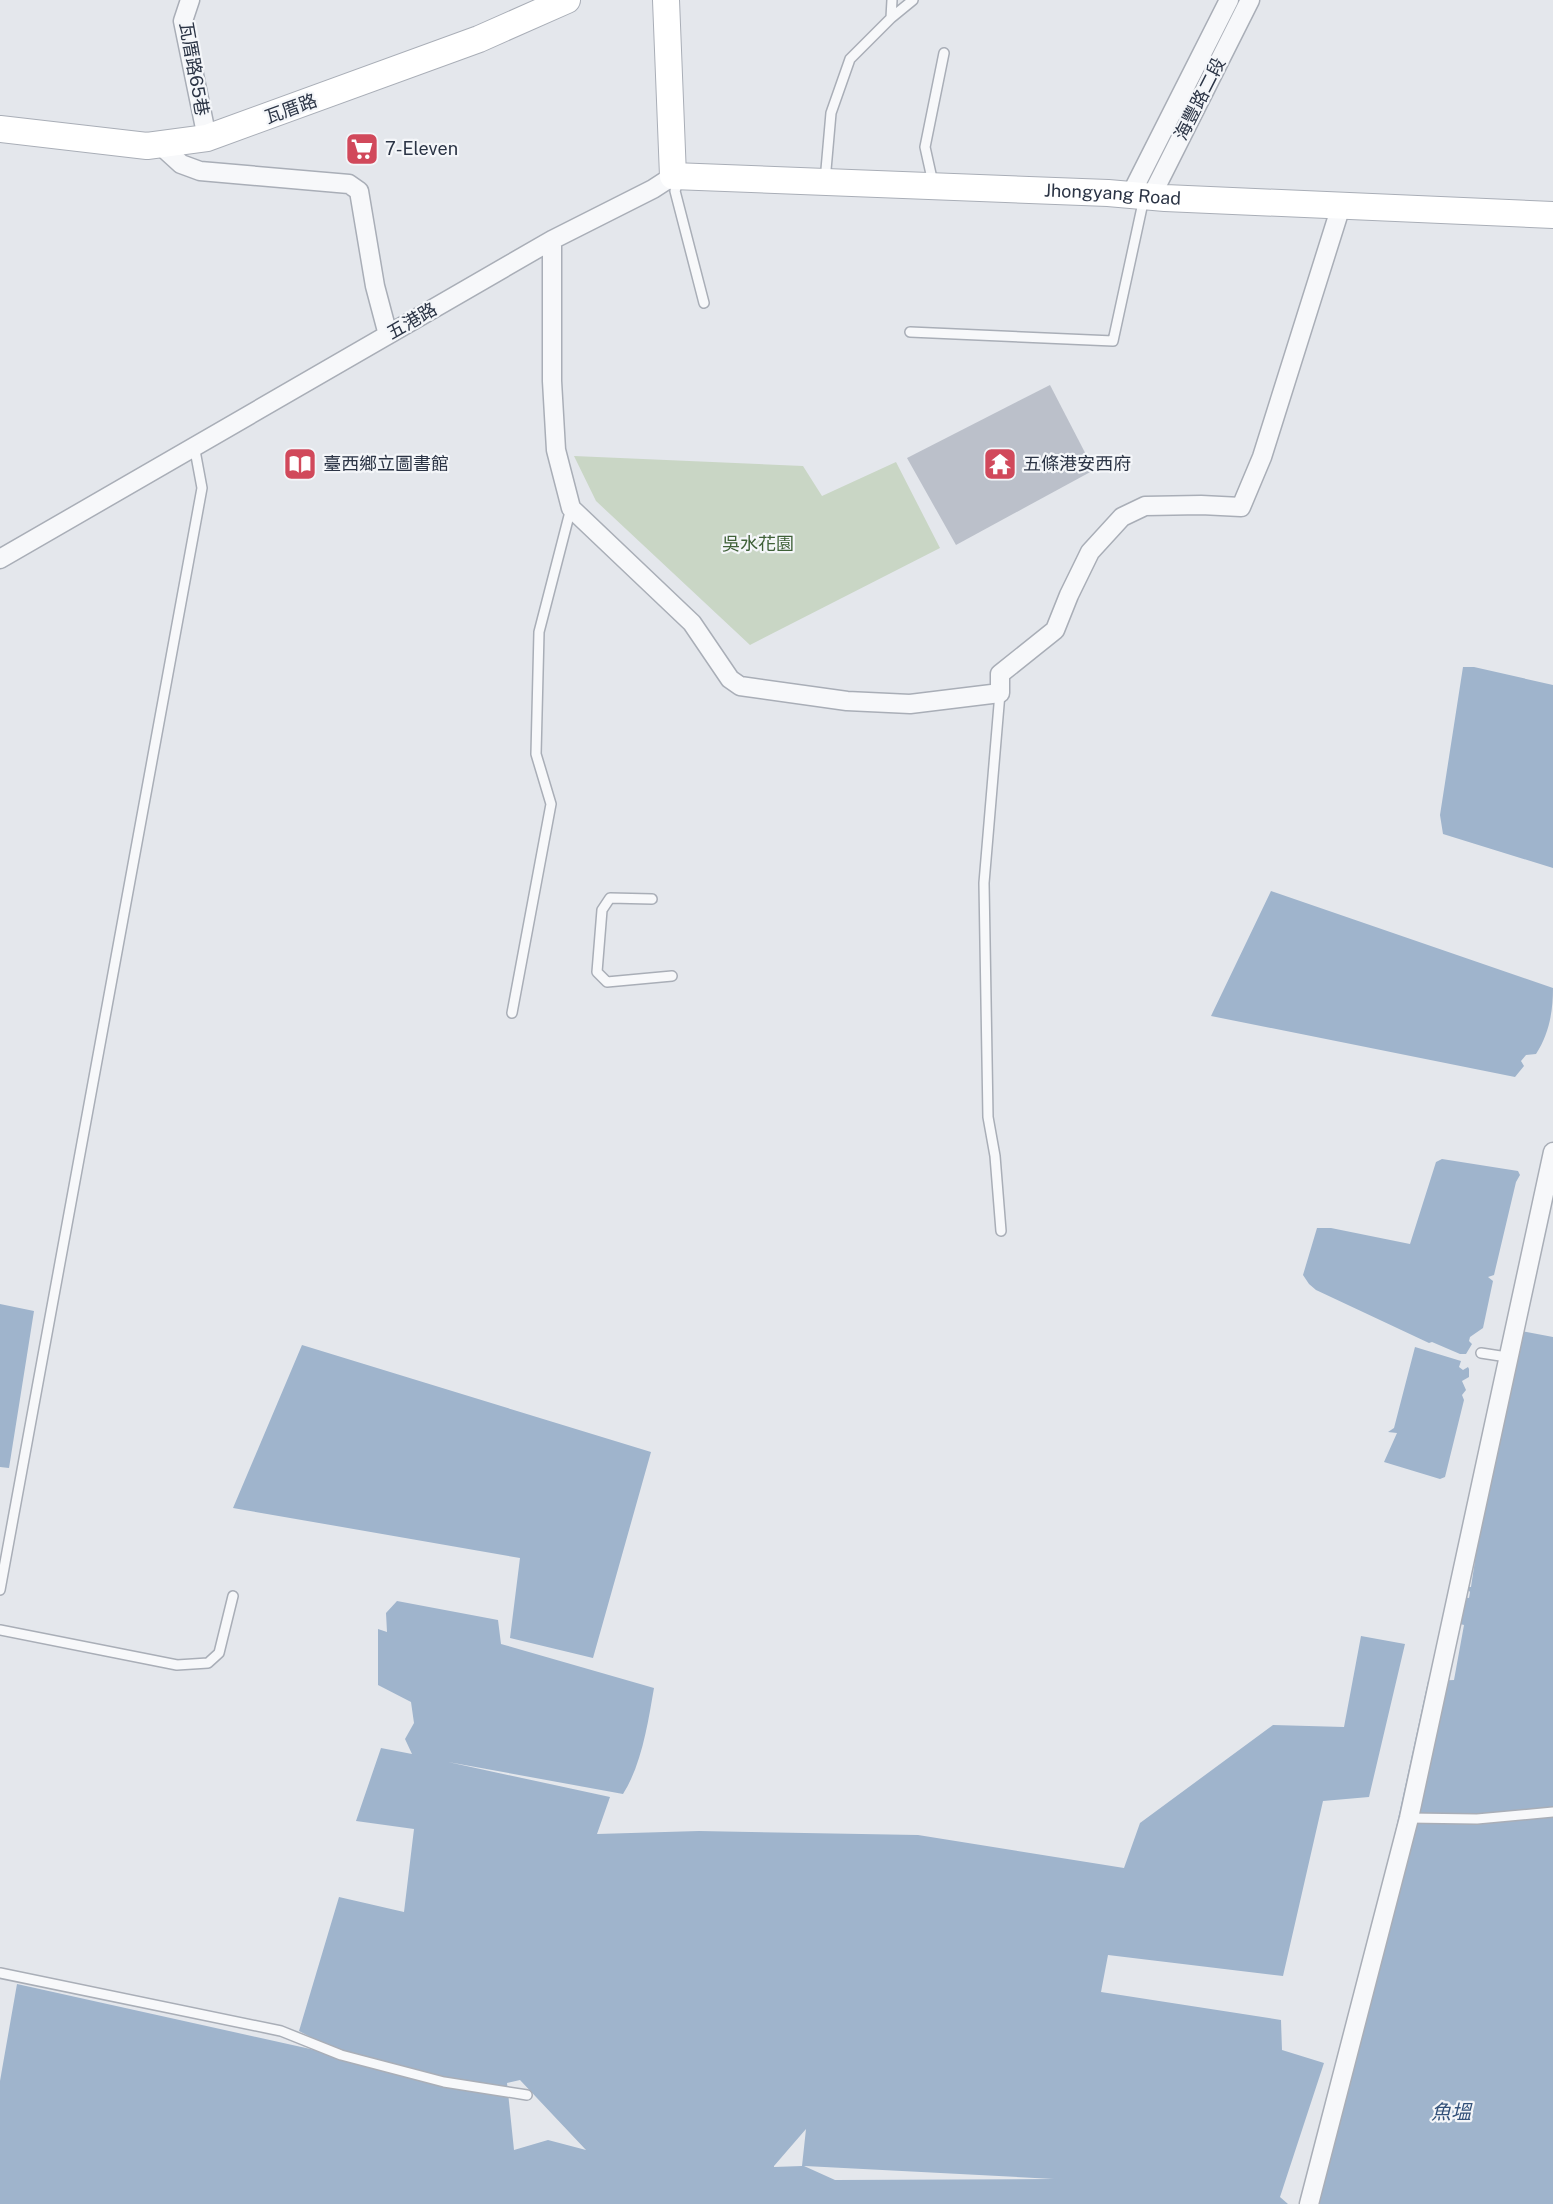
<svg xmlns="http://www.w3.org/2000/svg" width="1553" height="2204" font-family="'Public Sans','Noto Sans TC',sans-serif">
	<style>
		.green { fill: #c9d6c5 }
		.water { fill: #9fb4cc; fill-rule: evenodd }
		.building { fill: #bbc0ca }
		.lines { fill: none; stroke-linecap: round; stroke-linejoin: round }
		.lane-casing { stroke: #a9aeb7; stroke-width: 12 }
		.street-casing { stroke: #a9aeb7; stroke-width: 21 }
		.secondary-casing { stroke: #a9aeb7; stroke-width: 28 }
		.lane { stroke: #f7f8fa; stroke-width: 9 }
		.street { stroke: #f7f8fa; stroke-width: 18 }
		.secondary { stroke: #fff; stroke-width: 26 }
		.labels { text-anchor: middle; stroke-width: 4.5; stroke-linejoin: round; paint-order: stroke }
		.street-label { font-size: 18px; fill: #2b3445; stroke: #f4f6f9 }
		.poi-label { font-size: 18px; fill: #2b3445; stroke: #f4f6f9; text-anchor: start }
		.park-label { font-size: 18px; fill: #3f6138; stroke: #f4f6f9 }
		.water-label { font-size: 20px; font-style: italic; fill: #34527a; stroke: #f4f6f9 }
	</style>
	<rect width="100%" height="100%" fill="#e4e7ec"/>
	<!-- green -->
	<path class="green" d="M574,456L803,466L822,496L896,462L940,548L750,645L596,501Z"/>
	<!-- water -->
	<path class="water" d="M1463,667H1474L1553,685V868L1443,834L1440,815Z
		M1271,891L1553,988C1553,1012 1549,1034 1536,1054L1526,1055L1521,1061L1524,1066L1515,1077L1211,1016Z
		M1442,1159L1518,1171L1520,1175L1516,1182L1494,1275L1488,1277L1493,1281L1483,1328L1470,1337L1469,1341L1472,1344L1466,1354H1460L1432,1342L1429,1343L1316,1290L1309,1284L1303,1275L1317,1228H1331L1410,1244L1436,1162Z
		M0,1304L34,1311L9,1468L0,1467Z
		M1505,1328L1553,1337V2204H1314L1428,1681L1454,1680L1464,1625L1460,1624L1463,1597L1469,1598L1470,1592L1466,1587H1471L1476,1554L1474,1552L1478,1546L1462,1541Z
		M302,1345L651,1452L593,1658L510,1638L520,1558L233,1508Z
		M1415,1347L1461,1361L1459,1367L1463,1370L1468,1367L1469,1369V1377L1462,1381L1466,1390L1462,1395L1464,1400L1445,1477L1440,1479L1384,1462L1397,1433L1388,1432L1394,1428Z
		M397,1601L498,1620L501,1644L654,1688C648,1722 642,1764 623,1794L448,1762L610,1797L597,1834L699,1831L918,1835L1124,1868L1140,1823L1273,1725L1344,1727L1361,1636L1405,1644L1369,1797L1323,1801L1283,1976L1108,1955L1101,1992L1281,2020L1282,2050L1324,2063L1280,2197L1288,2204H0V2081L17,1984L351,2058L299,2031L339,1897L404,1912L414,1829L356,1821L381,1748L412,1754L405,1739L414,1723L411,1702L378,1685V1629L387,1632L386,1613ZM520,2080L586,2150L548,2140L514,2150L507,2083ZM806,2129L802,2166L774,2167V2166ZM804,2166H805L1054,2179L835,2180Z"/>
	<!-- building -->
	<path class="building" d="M1050,385L1094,470L956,545L907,458Z"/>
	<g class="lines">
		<defs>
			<path id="lane" d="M891,18L892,0
				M679,179L675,191L704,303
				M825,181L831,113L850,59L891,18L913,0
				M933,183L925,147L944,53
				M910,332L1113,341L1144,198
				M1000,693L984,883L988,1117L995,1156L1001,1231
				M652,899L610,898L602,910L597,972L607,982L672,976
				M512,1013L551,804L536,754L539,632L571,508
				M1481,1353L1507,1357
				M0,1590L202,488L194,445
				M0,1630L177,1665L208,1663L219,1653L233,1596
				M1409,1818L1477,1819L1553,1812
				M0,1973L281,2031L341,2055L444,2082L527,2095"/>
			<path id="street" d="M190,0L183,21L207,138
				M159,144L181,164L200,171L349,184L359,191L375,286L388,335
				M1131,194L1229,0
				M1151,197L1250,0
				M552,240V381L556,450L571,508L692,623L730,679L740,686L847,701L910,704L1000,693V674L1055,630L1069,595L1090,552L1122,517L1145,506L1201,505L1241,507L1262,457L1341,206
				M0,559L552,240L653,189L673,176
				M1309,2204L1409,1818L1553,1152"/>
			<g id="secondary">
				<path id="s1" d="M666,0L673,176L1108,193L1165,198L1553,215"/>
				<path d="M0,129L147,146L207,138L479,39L567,0"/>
			</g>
		</defs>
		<!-- lane casing -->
		<use href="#lane" class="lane-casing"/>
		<!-- street casing -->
		<use href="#street" class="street-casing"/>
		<!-- secondary casing -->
		<use href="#secondary" class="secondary-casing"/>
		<!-- lane -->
		<use href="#lane" class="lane"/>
		<!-- street -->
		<use href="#street" class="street"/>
		<!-- secondary -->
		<use href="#secondary" class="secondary"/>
	</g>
	<!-- icons -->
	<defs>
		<symbol id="supermarket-square" viewBox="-11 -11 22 22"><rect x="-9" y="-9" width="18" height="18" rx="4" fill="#d1495b" stroke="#f4f6f9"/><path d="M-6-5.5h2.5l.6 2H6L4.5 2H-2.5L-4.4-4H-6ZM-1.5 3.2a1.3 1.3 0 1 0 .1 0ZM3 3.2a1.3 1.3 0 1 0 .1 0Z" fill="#fff"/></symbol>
		<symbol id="library-square" viewBox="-11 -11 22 22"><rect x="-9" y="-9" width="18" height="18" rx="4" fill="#d1495b" stroke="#f4f6f9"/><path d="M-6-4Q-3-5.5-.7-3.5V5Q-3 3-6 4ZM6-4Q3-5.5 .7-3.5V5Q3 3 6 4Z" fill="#fff"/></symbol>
		<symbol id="temple-square" viewBox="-11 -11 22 22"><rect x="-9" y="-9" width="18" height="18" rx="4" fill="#d1495b" stroke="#f4f6f9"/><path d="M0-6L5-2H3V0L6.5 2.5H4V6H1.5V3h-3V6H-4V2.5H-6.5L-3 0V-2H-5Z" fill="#fff"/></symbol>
	</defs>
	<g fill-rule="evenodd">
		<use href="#supermarket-square" x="343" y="130" width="38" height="38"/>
		<use href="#library-square" x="281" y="445" width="38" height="38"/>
		<use href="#temple-square" x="981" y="445" width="38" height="38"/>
	</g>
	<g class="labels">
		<!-- street labels -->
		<g class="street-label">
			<text transform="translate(194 69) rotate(80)" y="6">瓦厝路65巷</text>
			<text transform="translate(1200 99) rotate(-63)" y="6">海豐路二段</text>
			<text transform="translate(291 109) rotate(-20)" y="6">瓦厝路</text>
			<text dy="6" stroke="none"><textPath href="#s1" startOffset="616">Jhongyang Road</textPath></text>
			<text transform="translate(412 321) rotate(-30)" y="6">五港路</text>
		</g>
		<!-- poi labels -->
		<g class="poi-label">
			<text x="385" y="155">7-Eleven</text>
			<text x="323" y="470">臺西鄉立圖書館</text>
			<text x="1023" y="470">五條港安西府</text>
		</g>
		<!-- park labels -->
		<g class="park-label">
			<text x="758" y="550">吳水花園</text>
		</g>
		<!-- water labels -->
		<g class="water-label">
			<text x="1451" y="2119">魚塭</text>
		</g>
	</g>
</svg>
